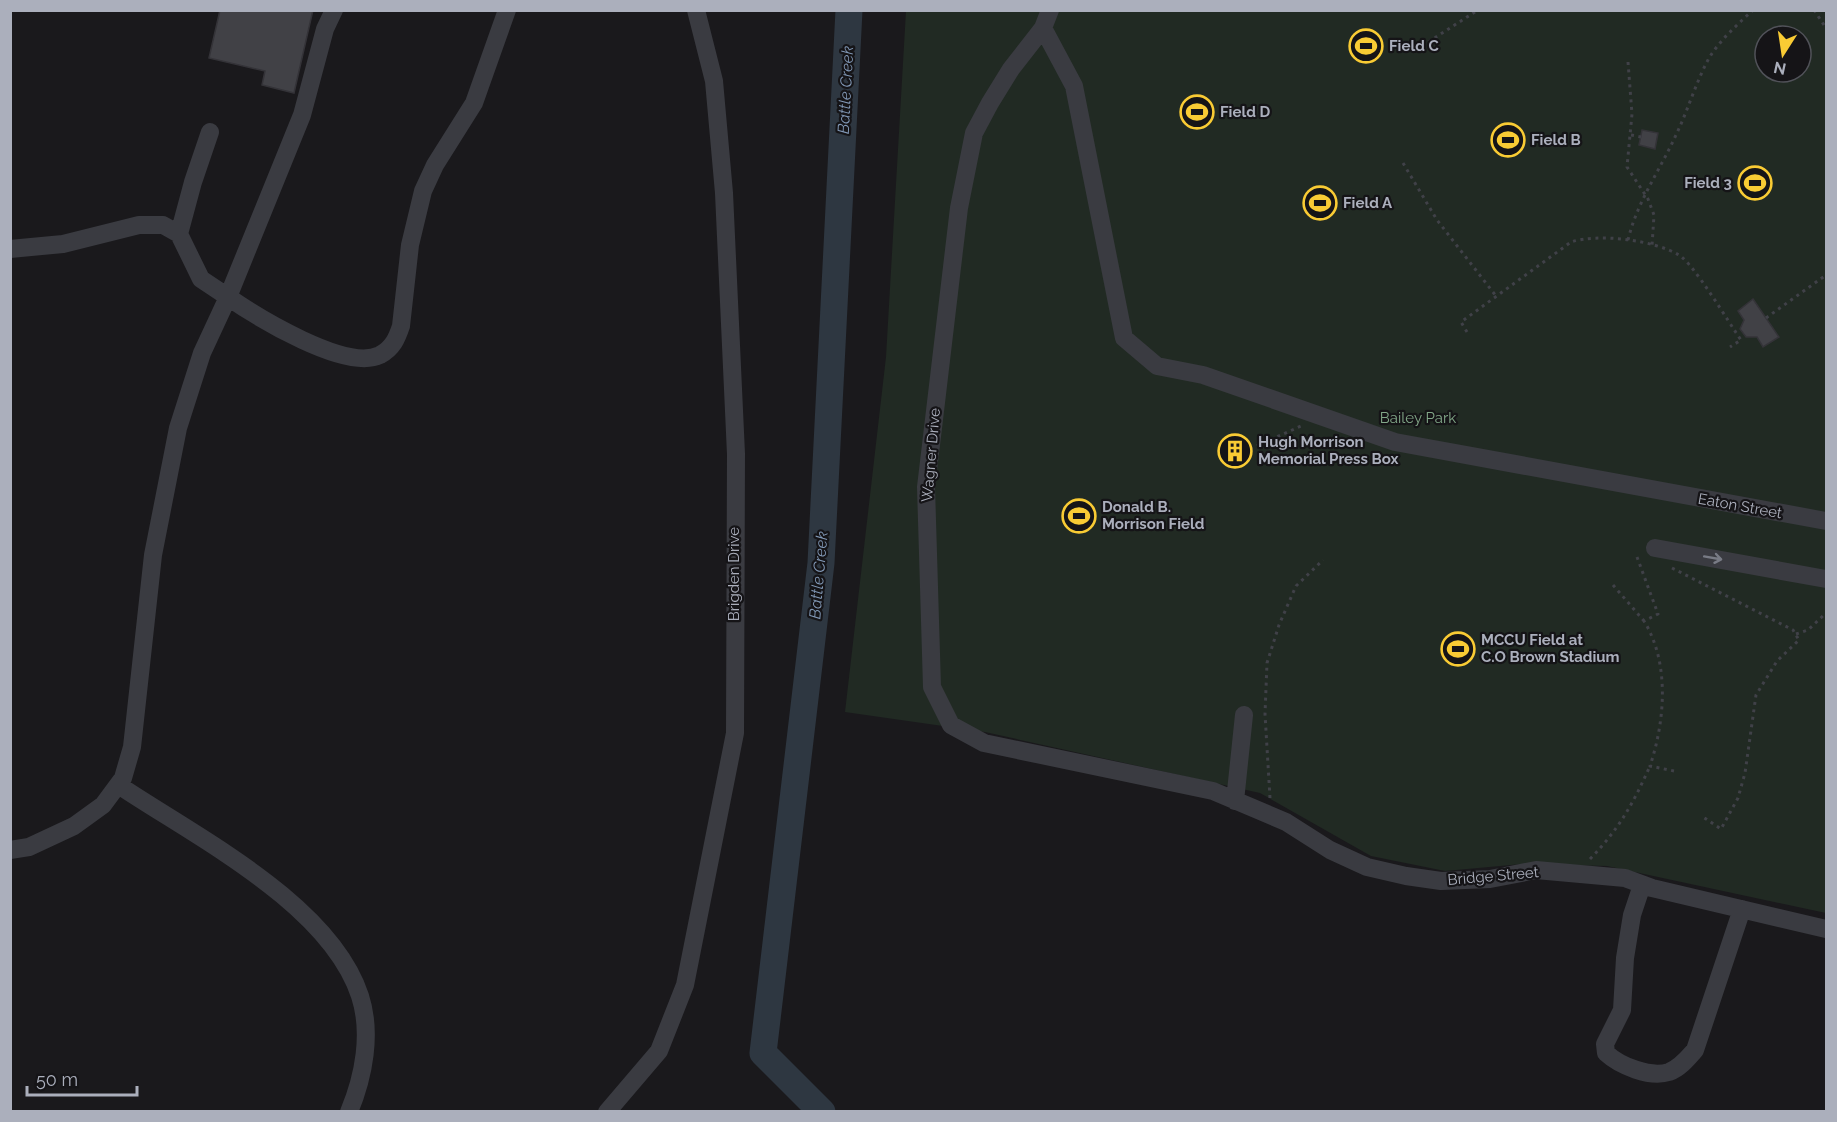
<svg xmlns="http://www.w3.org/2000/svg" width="1837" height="1122" font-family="Raleway,sans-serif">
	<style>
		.green { fill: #212a23; fill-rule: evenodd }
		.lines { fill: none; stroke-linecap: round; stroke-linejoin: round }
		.river { stroke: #2e3741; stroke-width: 27 }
		.building { fill: #414146; stroke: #343338; stroke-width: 1.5 }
		.path { stroke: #404148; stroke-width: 3; stroke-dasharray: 3 4.5; stroke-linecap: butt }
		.minor { stroke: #3a3b41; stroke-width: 18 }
		.oneway { stroke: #787b85 }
		.labels { text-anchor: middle; stroke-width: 4.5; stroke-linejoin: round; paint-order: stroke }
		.poi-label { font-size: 15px; font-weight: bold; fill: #abafbc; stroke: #151417; text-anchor: start }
		.park-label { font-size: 15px; fill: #82a788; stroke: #151417 }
		.street-label { font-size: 15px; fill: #abafbc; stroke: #151417 }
		.water-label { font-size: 16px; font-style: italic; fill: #8299b7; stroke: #151417 }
	</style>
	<rect width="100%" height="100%" fill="#1a191c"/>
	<!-- green -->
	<path class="green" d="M906,11H1826V913L1607,866L1522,864L1445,871L1371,856L1260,793L985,732L845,712L886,357ZM1765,36H1801V72H1765Z"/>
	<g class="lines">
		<!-- river -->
		<path class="river" d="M822,1112L763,1053L821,563L849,10"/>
	</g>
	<!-- building -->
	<path class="building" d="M220,10H313L294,93L262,85L265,71L209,58Z
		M1642,130L1658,133L1655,149L1639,145Z
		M1753,299L1779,337L1763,347L1757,337H1746L1740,329L1744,320L1738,311Z
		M1237,445L1241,453L1234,457L1230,448Z"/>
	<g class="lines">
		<!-- path -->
		<path class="path" d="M1814,10L1826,28
			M1422,46L1478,10
			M1628,62L1632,114L1627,167L1648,199L1654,215L1652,246
			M1631,135L1641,137
			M1403,163L1437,220L1496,296
			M1628,240C1637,202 1660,170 1676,135C1688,110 1696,82 1709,58C1720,40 1737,25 1753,10
			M1766,318L1826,275
			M1467,332L1461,322L1571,242C1598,233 1654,240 1679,255C1694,264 1729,323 1741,340L1730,347
			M1250,449L1301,426
			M1637,557L1658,614L1644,621C1670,663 1665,721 1650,766L1674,771
			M1672,568L1793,630L1799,640L1777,661L1756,695L1745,773L1738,798L1721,829L1703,817
			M1613,585L1644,621
			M1796,634L1808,630L1826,613
			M1270,798L1265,714L1267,663L1279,625L1296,586L1323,560
			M1590,859C1619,829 1633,804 1650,766"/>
		<!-- minor -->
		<path class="minor" d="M334,10L325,29L302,115L228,297C257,317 346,372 380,355C393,348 397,338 401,326L410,245L423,191L435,165L474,103L507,10
			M1050,10L1043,28L1011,69L990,103L974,133L959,208L926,487L932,687L951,725L984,743L1213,791L1286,822L1330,850L1367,867L1406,876L1441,881L1490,879L1536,870L1625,878L1652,888L1826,929
			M1043,28L1074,86L1124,338L1157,366L1203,375L1395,442L1826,521
			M179,234L193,182L210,132
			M10,249L63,244L139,225H163L179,234L201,279L228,297L202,353L178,428L153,555L132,747L123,778L103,805L74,826L29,847L10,850
			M1655,548L1826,579
			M120,786C196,837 330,904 360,996C372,1033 364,1076 349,1112
			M1235,801L1244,715
			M1642,885L1632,915L1625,958L1622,1010L1605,1044L1606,1053C1620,1066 1650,1078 1669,1072C1680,1068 1688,1058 1695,1050L1742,909
			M607,1112L659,1051L685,985L735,733L736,454L724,193L714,81L696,10"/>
	</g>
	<!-- one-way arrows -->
	<defs><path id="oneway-shaft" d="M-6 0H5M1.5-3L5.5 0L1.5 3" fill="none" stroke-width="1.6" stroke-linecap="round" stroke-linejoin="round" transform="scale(1.5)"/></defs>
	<use class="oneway" href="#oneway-shaft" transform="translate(1713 558) rotate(10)"/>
	<!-- icons -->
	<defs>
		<symbol id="stadium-ring" viewBox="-11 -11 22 22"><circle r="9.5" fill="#151417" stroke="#f9cb34" stroke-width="1.5"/><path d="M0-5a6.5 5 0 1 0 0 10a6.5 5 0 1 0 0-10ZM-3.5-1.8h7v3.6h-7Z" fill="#f9cb34"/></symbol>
		<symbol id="building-ring" viewBox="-11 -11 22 22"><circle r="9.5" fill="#151417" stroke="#f9cb34" stroke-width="1.5"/><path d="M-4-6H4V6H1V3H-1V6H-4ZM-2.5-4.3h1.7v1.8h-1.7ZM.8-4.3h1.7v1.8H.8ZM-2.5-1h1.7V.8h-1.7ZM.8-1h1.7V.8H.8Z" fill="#f9cb34"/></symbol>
	</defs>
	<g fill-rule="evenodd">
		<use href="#stadium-ring" x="1347" y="27" width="38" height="38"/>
		<use href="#stadium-ring" x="1178" y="93" width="38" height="38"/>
		<use href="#stadium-ring" x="1489" y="121" width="38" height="38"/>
		<use href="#stadium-ring" x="1736" y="164" width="38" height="38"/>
		<use href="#stadium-ring" x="1301" y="184" width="38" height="38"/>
		<use href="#building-ring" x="1216" y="432" width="38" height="38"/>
		<use href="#stadium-ring" x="1060" y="497" width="38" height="38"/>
		<use href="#stadium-ring" x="1439" y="630" width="38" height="38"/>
	</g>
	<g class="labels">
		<!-- poi labels -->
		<g class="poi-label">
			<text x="1389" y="51">Field C</text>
			<text x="1220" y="117">Field D</text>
			<text x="1531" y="145">Field B</text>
			<text x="1732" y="188" text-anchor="end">Field 3</text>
			<text x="1343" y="208">Field A</text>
			<text x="1258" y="447">Hugh Morrison<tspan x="1258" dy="17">Memorial Press Box</tspan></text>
			<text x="1102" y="512">Donald B.<tspan x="1102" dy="17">Morrison Field</tspan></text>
			<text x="1481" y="645">MCCU Field at<tspan x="1481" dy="17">C.O Brown Stadium</tspan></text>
		</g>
		<!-- park labels -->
		<g class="park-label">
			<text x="1418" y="423">Bailey Park</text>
		</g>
		<!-- street labels -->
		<g class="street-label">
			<text transform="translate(931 455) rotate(-85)" y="5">Wagner Drive</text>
			<text transform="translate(1740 506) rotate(10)" y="5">Eaton Street</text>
			<text transform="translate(734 574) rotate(-90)" y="5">Brigden Drive</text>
			<text transform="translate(1493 876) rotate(-5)" y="5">Bridge Street</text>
		</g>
		<!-- water labels -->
		<g class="water-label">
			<text transform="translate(845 90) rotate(-87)" y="6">Battle Creek</text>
			<text transform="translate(818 575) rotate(-85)" y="6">Battle Creek</text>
		</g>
	</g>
	<!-- border -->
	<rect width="1837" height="1122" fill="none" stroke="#abafbc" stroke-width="24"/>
	<!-- north arrow -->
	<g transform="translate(1783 54) rotate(192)"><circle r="28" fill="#151417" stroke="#515259" stroke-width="1.5"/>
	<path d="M0-4.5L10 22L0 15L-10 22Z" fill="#f9cb34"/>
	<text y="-9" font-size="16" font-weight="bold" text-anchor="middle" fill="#abafbc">N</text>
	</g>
	<!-- scale -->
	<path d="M27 1086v9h110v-9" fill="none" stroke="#abafbc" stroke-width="3"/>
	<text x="36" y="1086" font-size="18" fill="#abafbc" stroke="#151417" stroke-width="4.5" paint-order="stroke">50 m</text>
</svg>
